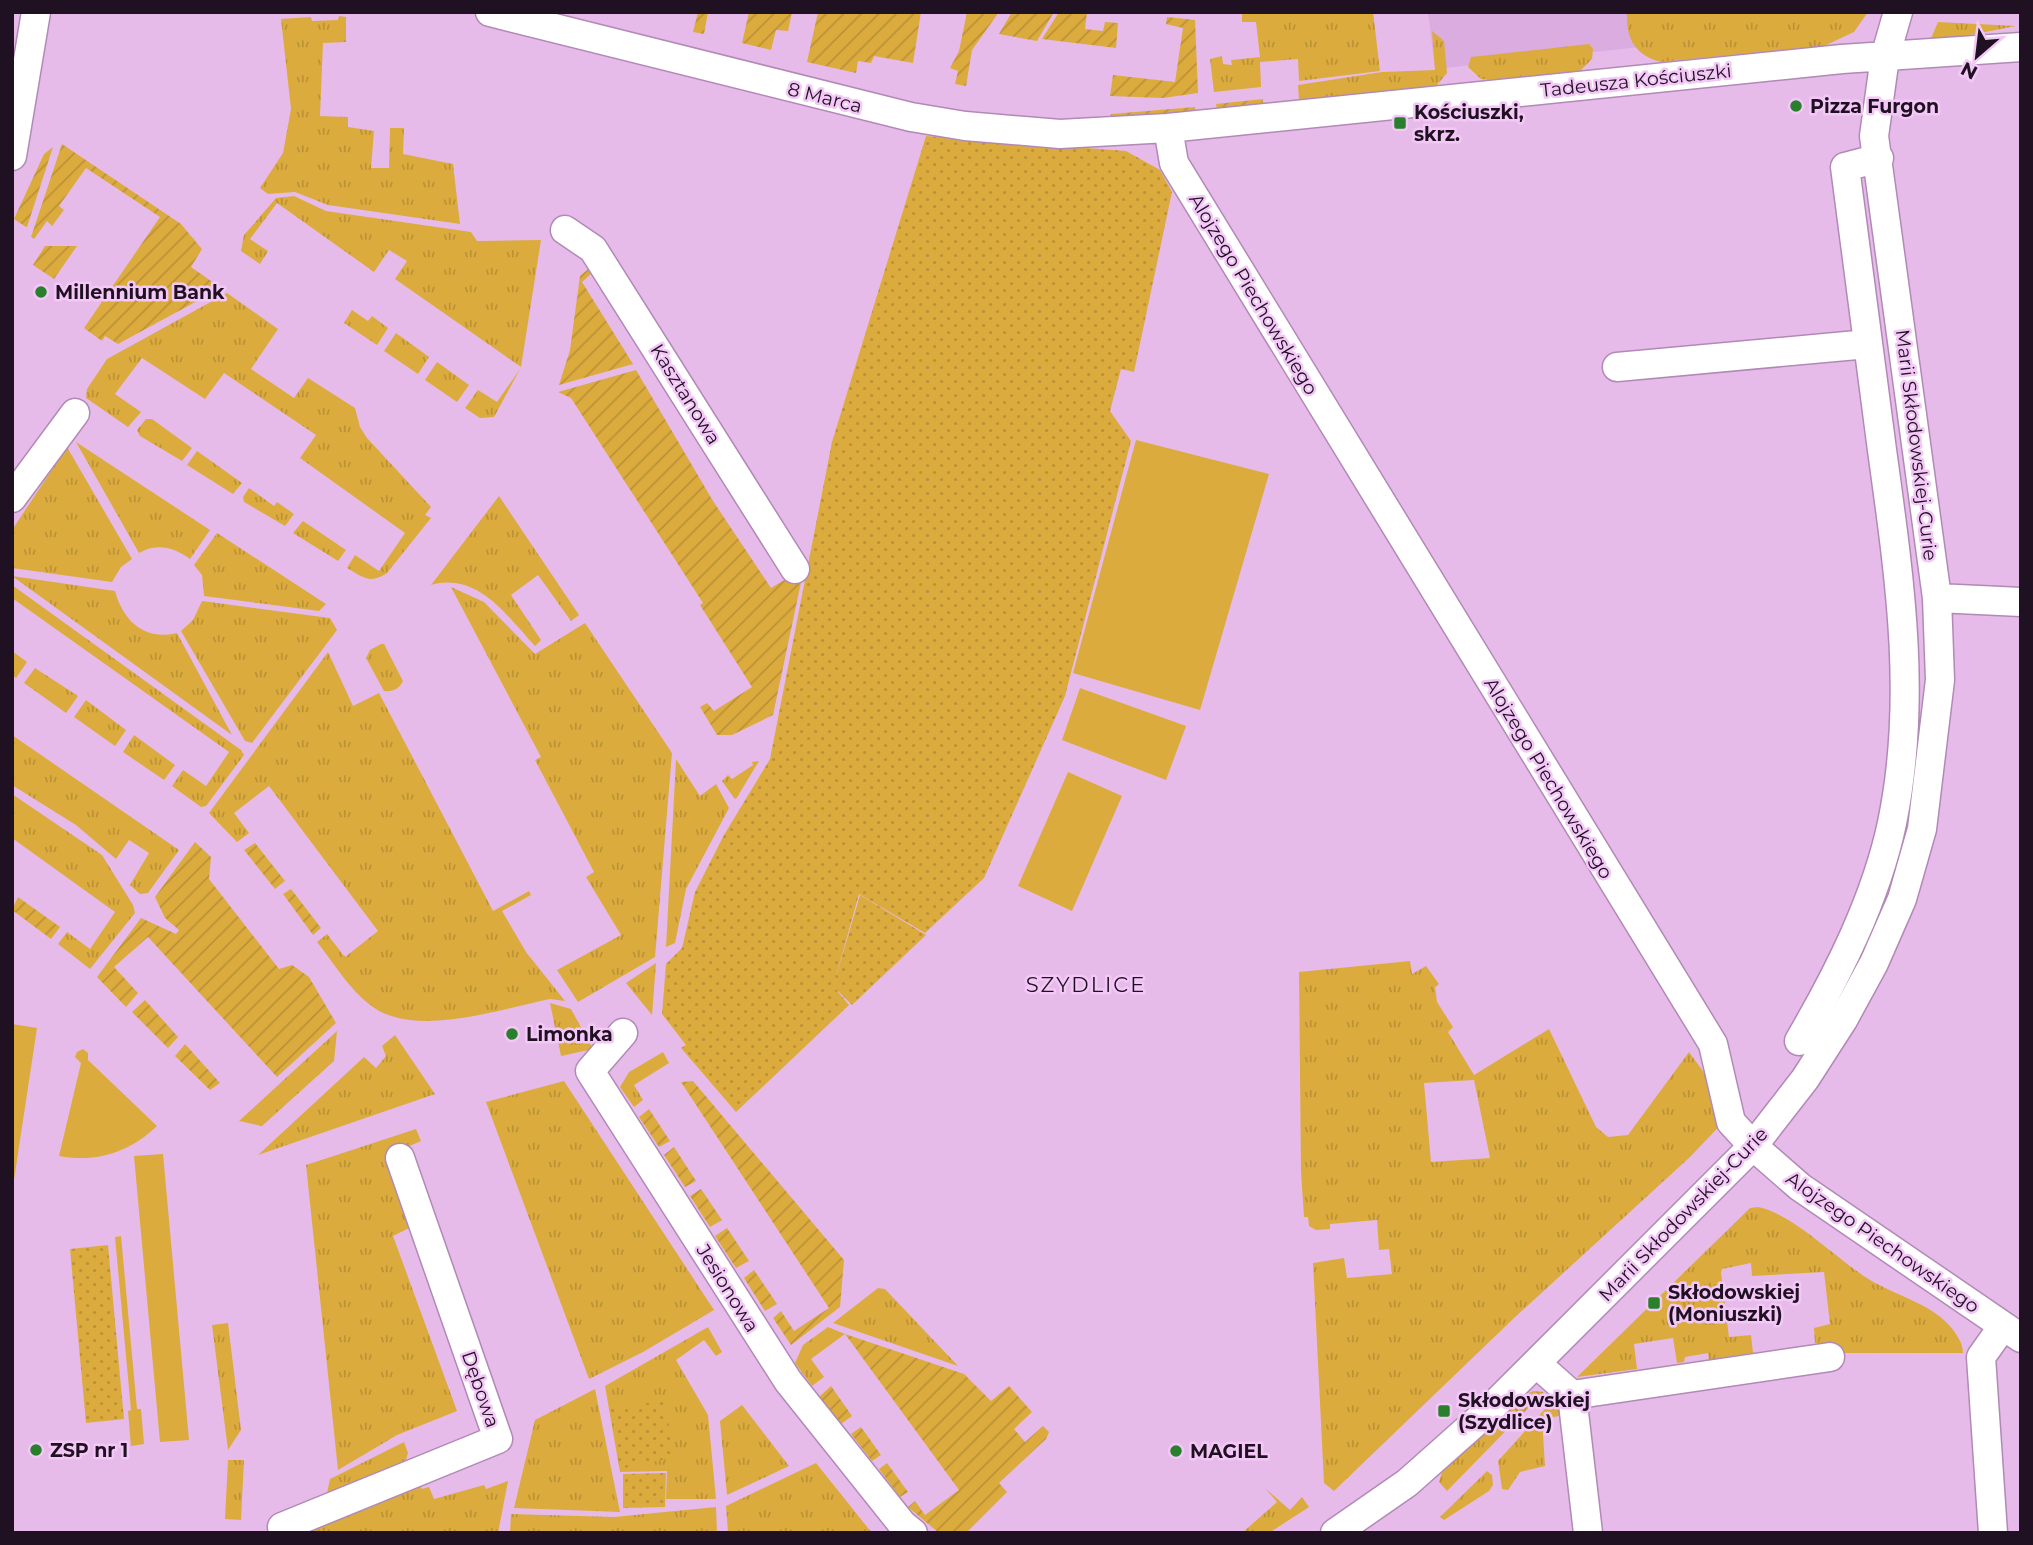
<svg xmlns="http://www.w3.org/2000/svg" width="2033" height="1545" font-family="Montserrat,sans-serif">
	<style>
		.built { fill: #daacdf }
		.grass { fill: url(#grass-tufts); fill-rule: evenodd }
		.park { fill: url(#park-dots) }
		.garden { fill: url(#garden-furrows) }
		.pitch { fill: #dcab3e }
		.lines { fill: none; stroke-linecap: round; stroke-linejoin: round }
		.minor-casing { stroke: #b289b6; stroke-width: 31 }
		.minor { stroke: #fff; stroke-width: 28 }
		.poi-dot { fill: #2a7f2c; stroke: #f3c8f7; stroke-width: 2.5 }
		.labels { text-anchor: middle; stroke-width: 5; stroke-linejoin: round; paint-order: stroke }
		.street-label { font-size: 19px; fill: #201122; stroke: #f3c8f7 }
		.poi-label { font-size: 19px; font-weight: bold; fill: #201122; stroke: #f3c8f7; text-anchor: start }
		.neighbourhood-label { font-size: 21px; letter-spacing: 2px; fill: #201122; stroke: #f3c8f7 }
	</style>
	<defs>
		<pattern id="grass-tufts" width="24" height="20" patternUnits="userSpaceOnUse" patternTransform="scale(1.75)"><rect width="24" height="20" fill="#dcab3e"/><path d="M3 7l-1-3M5 7V3M7 7l1-3M15 17l-1-3M17 17v-4M19 17l1-3" fill="none" stroke="#bc9236"/></pattern>
		<pattern id="park-dots" width="8" height="8" patternUnits="userSpaceOnUse" patternTransform="scale(1.75)"><rect width="8" height="8" fill="#dcab3e"/><path d="M2 2h.1M6 6h.1" fill="none" stroke="#bc9236" stroke-width="1.8" stroke-linecap="round"/></pattern>
		<pattern id="garden-furrows" width="10" height="10" patternUnits="userSpaceOnUse" patternTransform="scale(1.75)"><rect width="10" height="10" fill="#dcab3e"/><path d="M-1 1l2-2M0 10L10 0M9 11l2-2" fill="none" stroke="#bc9236"/></pattern>
	</defs>
	<rect width="100%" height="100%" fill="#e6bbea"/>
	<!-- built -->
	<path class="built" d="M1428,12H1654L1649,46L1435,69Z"/>
	<!-- grass -->
	<path class="grass" d="M1242,12H1373L1380,71L1299,81L1298,59L1260,62L1261,87L1214,92L1210,59L1222,56L1223,64L1232,65L1231,60L1260,57L1256,22H1242Z
		M1627,12H1868L1854,32L1824,46L1661,62C1635,55 1626,39 1627,12Z
		M339,16L346,17V42L323,43L320,116L348,117V127L374,131L371,168H389L390,128H404L403,154L453,164L460,224L328,205L295,192L268,194L260,188L283,153L291,109L281,19L311,17L312,21L338,20Z
		M1938,22L2016,26L1929,43Z
		M1432,31L1444,41L1447,73L1436,86L1299,100L1298,85L1382,72L1435,70Z
		M1589,44L1593,49L1592,59L1580,71L1490,80L1481,79L1468,67L1471,57Z
		M294,196L326,211L471,232L477,241L541,240L521,367L395,279L407,261L389,250L374,272L277,203L250,239L268,251L260,264L241,251L244,235L276,198Z
		M227,293L278,329L251,369L294,398L308,378L355,408L360,427L367,438L431,507L425,515L431,518L387,573C370,584 364,578 347,568L355,555L379,571L405,533L300,458L316,435L224,373L205,399L142,358L115,394L141,412L128,427L86,398L87,389L107,359Z
		M352,310L368,321L372,316L388,328L377,345L344,323Z
		M396,333L429,357L418,374L384,351Z
		M437,362L469,385L457,402L425,380Z
		M520,369L494,417L480,418L465,408L478,390L497,402Z
		M146,419H152L192,448L182,461L140,436L137,430Z
		M76,442L210,530L190,559C173,547 157,543 139,553Z
		M67,447L132,559L121,567L112,582L12,568V530Z
		M197,451L242,483L233,494L187,465Z
		M249,488L274,506L277,502L294,514L285,526L244,502L243,497Z
		M499,496L579,615L571,621L538,575L511,595L541,640L535,646C506,615 478,572 431,585Z
		M303,521L346,550L338,561L293,533Z
		M217,533L326,604L319,611L204,596L202,575L194,565Z
		M12,576L115,591C123,621 145,641 177,633L232,735Z
		M12,585L241,750L244,755L206,806L201,807L172,786L183,770L206,786L229,752L12,598Z
		M451,587L484,602L535,654L585,623L672,753L655,957L578,1002L557,970L621,935L586,877L594,872L535,760L541,757Z
		M202,601L330,618L337,630L252,743L245,741L181,631L193,620Z
		M381,644H384L403,681C399,689 393,692 384,691L366,658L370,650Z
		M12,651L27,662L16,678L12,675Z
		M328,652L353,706L379,693L493,911L529,891L531,895L502,911L526,952L565,1001L550,999C501,1009 416,1038 373,1007C350,991 334,963 317,942L327,934L345,957L378,931L269,786L234,813L249,833L237,842L209,813Z
		M35,668L78,696L66,713L24,683Z
		M86,700L126,730L115,746L74,717Z
		M12,735L179,850L148,893L140,894L130,885L149,853L129,840L116,859L76,825L12,785Z
		M134,735L175,765L164,780L123,752Z
		M676,759L700,796L716,784L729,808L686,889L675,943L666,947Z
		M759,761L736,799L734,798L722,781L728,775L732,779L753,765L752,762Z
		M12,794L102,855L133,905L135,913L90,969L58,944L67,932L90,949L115,912L12,838Z
		M1410,961L1412,974L1426,966L1439,984L1435,987L1437,1002L1453,1027L1448,1032L1474,1075L1549,1029L1596,1127L1608,1137L1628,1135L1689,1052L1733,1112L1690,1157L1513,1319L1334,1491L1324,1483L1313,1263L1344,1258L1347,1278L1392,1274L1389,1249L1379,1250L1377,1220L1330,1224V1229L1316,1230L1309,1226L1308,1217H1304L1301,1172L1299,972ZM1474,1080L1490,1158L1431,1162L1424,1083Z
		M656,963L652,1015L626,983Z
		M550,1003L571,1009L593,1049L561,1056Z
		M337,1031L334,1061L262,1126L239,1121Z
		M395,1035L435,1094L258,1155L364,1057L376,1068L386,1056L382,1046Z
		M663,1052L669,1063L634,1085L643,1100L634,1107L620,1087L629,1072Z
		M564,1081L714,1310L643,1352L589,1379L486,1102Z
		M416,1129L421,1141L386,1156L409,1228L393,1236L457,1411L397,1435L338,1470L306,1165Z
		M1758,1207C1792,1213 1839,1261 1870,1280C1895,1295 1929,1303 1949,1325C1956,1333 1963,1343 1963,1353H1840L1832,1344L1815,1343L1814,1328L1830,1324L1824,1272L1752,1276L1751,1263L1722,1269L1721,1273L1729,1337L1751,1335L1753,1353L1709,1360L1708,1353L1685,1357L1684,1362L1677,1363L1673,1338L1634,1344L1637,1369L1577,1377L1750,1208Z
		M878,1288L885,1289L958,1366L833,1323Z
		M228,1323L241,1430L228,1450L212,1325Z
		M708,1327L722,1352L716,1356L704,1340L676,1360L708,1415L716,1499H666L667,1471L620,1472L605,1386Z
		M828,1327L845,1334L811,1359L824,1377L812,1386L795,1363L803,1345Z
		M595,1389L620,1512L514,1508L535,1420Z
		M1533,1391L1544,1392L1447,1491L1439,1482L1442,1472L1523,1396Z
		M1556,1397L1561,1408L1559,1416L1542,1419L1545,1466L1520,1472L1508,1490L1502,1489L1498,1461Z
		M742,1405L789,1466L727,1495L720,1421Z
		M404,1442L408,1453L406,1460L327,1493L330,1479Z
		M228,1460H244L241,1520L225,1519Z
		M816,1463L872,1533H728L726,1506Z
		M1487,1471L1492,1475L1493,1485L1489,1491L1444,1520L1440,1517Z
		M508,1481L498,1533H307L316,1525L420,1485L422,1489L429,1487L434,1499L484,1485L486,1489Z
		M1265,1488L1290,1510L1302,1497L1309,1507L1269,1533H1242L1277,1502Z
		M716,1507L717,1533H510L511,1514L614,1517Z"/>
	<!-- park -->
	<path class="park" d="M926,136L1126,151L1160,170L1172,192L1134,372L1121,369L1110,411L1131,441L1065,696L984,878L925,933L859,894L833,987L860,895L926,935L852,1005L834,987L849,1005L736,1112L681,1048L686,1045L662,1014L666,964L682,948L695,892L724,835L770,759L832,442Z
		M108,1245L124,1419L86,1423L70,1249Z
		M664,1400L675,1457L620,1469L610,1409Z
		M666,1473L665,1507L623,1508V1474Z"/>
	<!-- garden -->
	<path class="garden" d="M698,12H708L704,34L693,32Z
		M749,12H792L788,31L776,30L771,50L742,43Z
		M818,12H921L913,63L874,56L871,63L858,61L856,73L807,62Z
		M967,12H999L972,50L966,86L955,84L958,71L950,68L959,51Z
		M1012,12H1054L1037,41L999,34Z
		M1059,12H1087L1085,29L1103,31L1105,22L1118,23L1116,48L1042,39Z
		M1167,17L1195,20L1198,93L1163,98L1110,96L1113,75L1175,82L1183,28L1166,24Z
		M1263,99V104L1217,109L1216,104Z
		M1195,107V111L1110,118L1111,114Z
		M62,144L181,224L202,249L191,267L221,288L118,344L105,336L102,341L84,328L160,217L86,168L59,206L64,210L52,226L47,221L34,239L31,237Z
		M53,147L27,227H26L14,219L44,154Z
		M45,246H77L54,279L33,265Z
		M594,264L591,274L582,282L633,364L559,385L570,350L580,276Z
		M636,370L713,501L771,588L804,568L773,715L732,735H717L700,707L707,703L714,711L752,687L700,605L703,603L571,398L558,392Z
		M195,842L211,857L209,879L279,969L292,965L309,977L336,1023L277,1077L148,937L114,967L138,993L126,1007L97,977L141,918L176,934L179,930L165,918L155,897Z
		M255,843L285,881L275,889L244,850Z
		M291,889L321,928L313,935L283,894Z
		M18,897L60,927L51,939L12,910Z
		M145,1000L178,1037L168,1048L132,1012Z
		M185,1044L220,1083L210,1090L175,1056Z
		M693,1081L844,1260L840,1307L791,1345L773,1318L781,1311L794,1331L829,1308L681,1082Z
		M649,1109L670,1141L659,1147L639,1117Z
		M674,1147L696,1181L685,1187L664,1155Z
		M701,1189L722,1220L710,1227L690,1196Z
		M727,1228L749,1261L736,1268L715,1236Z
		M754,1270L777,1304L765,1311L744,1278Z
		M845,1334L964,1374L991,1401L1009,1386L1032,1412L1014,1429L1025,1442L1043,1426L1049,1432L1046,1439L999,1483L1007,1492L966,1533H939L908,1507L915,1501L925,1515L959,1490Z
		M831,1386L852,1416L841,1424L819,1397Z
		M861,1427L881,1455L872,1461L851,1434Z
		M887,1463L908,1492L900,1497L879,1469Z"/>
	<!-- pitch -->
	<path class="pitch" d="M1136,440L1269,474L1200,710L1073,673Z
		M1080,688L1186,726L1166,780L1062,740Z
		M1068,772L1122,796L1072,911L1018,886Z
		M12,1024L37,1028L12,1193Z
		M83,1049L88,1053V1060L157,1126C130,1152 97,1163 59,1156L81,1063L75,1057L77,1052Z
		M163,1154L189,1440L160,1442L134,1156Z
		M121,1236L137,1409H141L144,1444L131,1446L128,1411L131,1410L115,1237Z"/>
	<g class="lines">
		<defs>
			<path id="minor" d="M490,12L911,117L965,126L1060,134L1168,128L1842,59L2021,47
				M1168,128L1174,163L1713,1044L1731,1122L1753,1146L1800,1187L2021,1338
				M12,156L36,12
				M565,230L593,249L795,569
				M1617,367L1868,344
				M12,498L75,413
				M1937,598L2021,602
				M623,1033L590,1071L788,1381L902,1524L913,1533
				M1799,1041C1838,974 1876,899 1892,823C1918,698 1899,574 1882,450C1870,356 1857,261 1845,167L1879,158
				M1536,1363L1572,1395L1588,1533
				M1572,1395L1830,1357
				M282,1527L498,1439L400,1158
				M1335,1533L1407,1483L1487,1412L1753,1146L1805,1079L1843,1020L1874,963L1902,899L1922,829L1940,680L1937,598L1874,136L1885,57L1898,12
				M1993,1533L1981,1357L2003,1326"/>
		</defs>
		<!-- minor casing -->
		<use href="#minor" class="minor-casing"/>
		<!-- minor -->
		<use href="#minor" class="minor"/>
	</g>
	<!-- markers -->
	<g class="poi-dot">
		<circle cx="1796" cy="106" r="7"/>
		<rect x="1393" y="116" width="14" height="14" rx="3.5"/>
		<circle cx="41" cy="292" r="7"/>
		<circle cx="512" cy="1034" r="7"/>
		<rect x="1647" y="1296" width="14" height="14" rx="3.5"/>
		<rect x="1437" y="1404" width="14" height="14" rx="3.5"/>
		<circle cx="36" cy="1450" r="7"/>
		<circle cx="1176" cy="1451" r="7"/>
	</g>
	<g class="labels">
		<!-- street labels -->
		<g class="street-label">
			<text transform="translate(1636 80) rotate(-6)" y="7">Tadeusza Kościuszki</text>
			<text transform="translate(825 97) rotate(14)" y="7">8 Marca</text>
			<text transform="translate(1254 294) rotate(59)" y="7">Alojzego Piechowskiego</text>
			<text transform="translate(686 394) rotate(58)" y="7">Kasztanowa</text>
			<text transform="translate(1917 445) rotate(83)" y="7">Marii Skłodowskiej-Curie</text>
			<text transform="translate(1549 778) rotate(59)" y="7">Alojzego Piechowskiego</text>
			<text transform="translate(1683 1214) rotate(-46)" y="7">Marii Skłodowskiej-Curie</text>
			<text transform="translate(1883 1242) rotate(35)" y="7">Alojzego Piechowskiego</text>
			<text transform="translate(728 1288) rotate(58)" y="7">Jesionowa</text>
			<text transform="translate(481 1389) rotate(71)" y="7">Dębowa</text>
		</g>
		<!-- poi labels -->
		<g class="poi-label">
			<text x="1810" y="113">Pizza Furgon</text>
			<text x="1414" y="119">Kościuszki,<tspan x="1414" dy="22">skrz.</tspan></text>
			<text x="55" y="299">Millennium Bank</text>
			<text x="526" y="1041">Limonka</text>
			<text x="1668" y="1299">Skłodowskiej<tspan x="1668" dy="22">(Moniuszki)</tspan></text>
			<text x="1458" y="1407">Skłodowskiej<tspan x="1458" dy="22">(Szydlice)</tspan></text>
			<text x="50" y="1457">ZSP nr 1</text>
			<text x="1190" y="1458">MAGIEL</text>
		</g>
		<!-- neighbourhood labels -->
		<g class="neighbourhood-label">
			<text x="1086" y="992">SZYDLICE</text>
		</g>
	</g>
	<!-- border -->
	<rect width="2033" height="1545" fill="none" stroke="#201122" stroke-width="28"/>
	<!-- north arrow -->
	<g transform="translate(1977 56) rotate(208)" stroke="#f3c8f7" stroke-width="5" paint-order="stroke">
	<path d="M0-5L12 26L0 18L-12 26Z" fill="#201122"/>
	<text y="-10" font-size="19" font-weight="bold" text-anchor="middle" fill="#201122">N</text>
	</g>
</svg>
